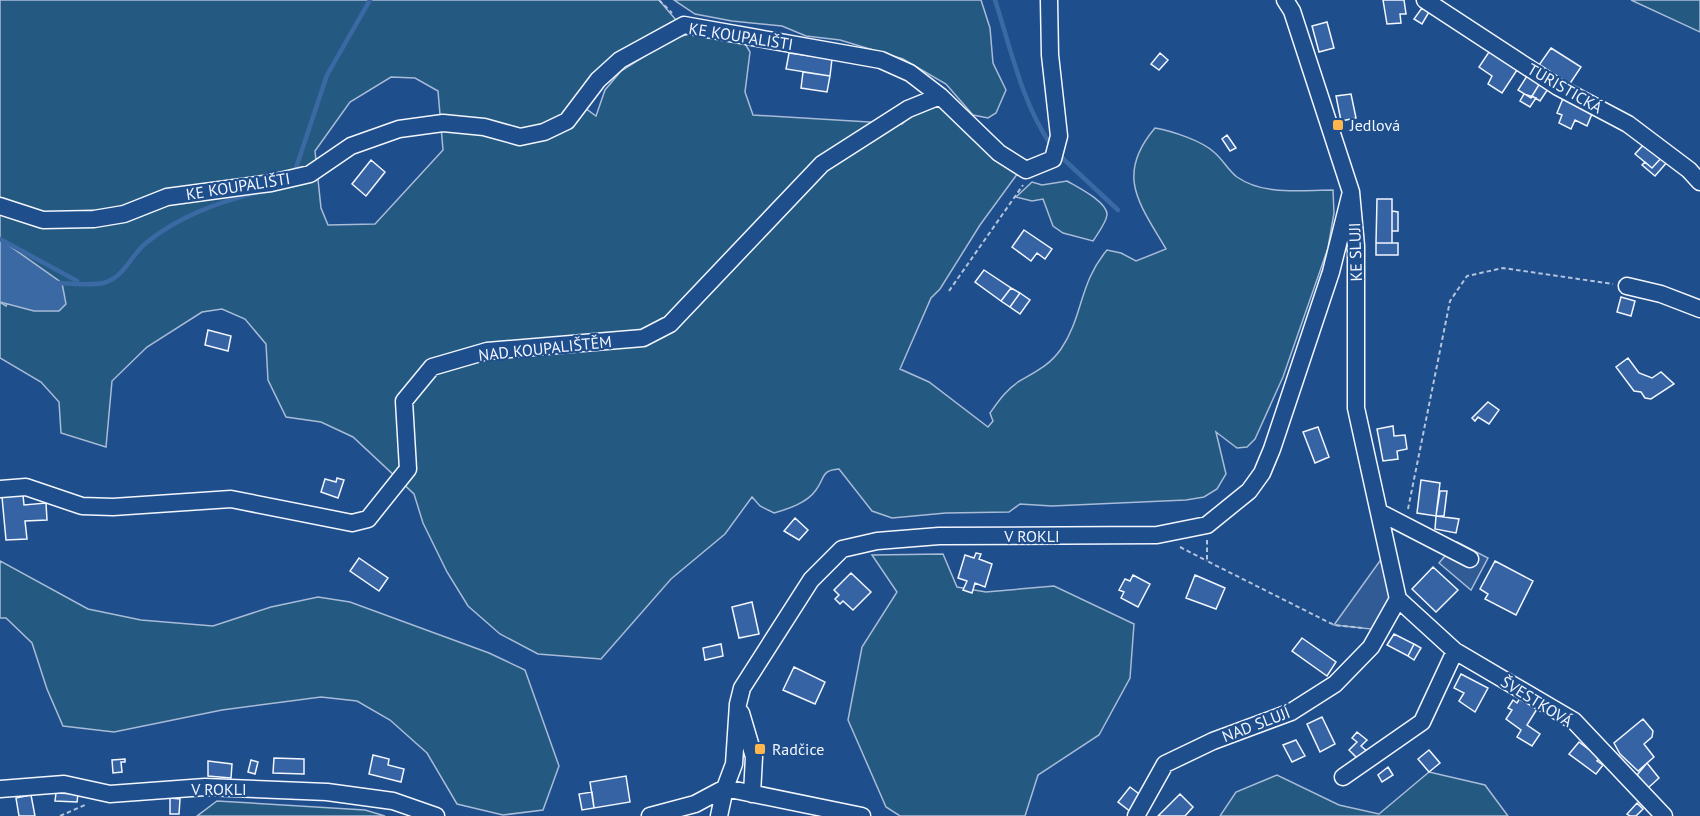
<svg xmlns="http://www.w3.org/2000/svg" width="1700" height="816" font-family="'PT Sans',sans-serif">
	<style>
		.green { fill: #245a82; stroke: #a8bbd7; stroke-width: 1.5; fill-rule: evenodd }
		.parking { fill: #305b95; stroke: #a8bbd7; stroke-width: 1.5 }
		.water { fill: #3b69a3; stroke: #a8bbd7; stroke-width: 1.5 }
		.lines { fill: none; stroke-linecap: round; stroke-linejoin: round }
		.stream { stroke: #3b69a3; stroke-width: 4.5 }
		.building { fill: #3563a3; stroke: #f2f6ff; stroke-width: 1.5 }
		.minor-casing { stroke: #f2f6ff; stroke-width: 19 }
		.path { stroke: #b3c4dc; stroke-width: 2; stroke-dasharray: 4.5 3; stroke-linecap: butt }
		.minor { stroke: #1f4e8c; stroke-width: 16 }
		.poi-dot { fill: #ffb74d; stroke: #1f4e8c; stroke-width: 2 }
		.labels { text-anchor: middle; stroke-width: 4.5; stroke-linejoin: round; paint-order: stroke }
		.street-label { font-size: 16px; fill: #f2f6ff; stroke: #1f4e8c }
		.poi-label { font-size: 16px; fill: #f2f6ff; stroke: #1f4e8c; text-anchor: start }
	</style>
	<rect width="100%" height="100%" fill="#1f4e8c"/>
	<!-- green -->
	<path class="green" d="M0,0H659L676,20C630,44 608,60 577,102L596,116L605,90L621,71L673,38L699,32L743,40L750,52L745,92L753,115L902,124C913,113 929,105 945,107L1018,173L980,225L940,289L931,298L900,369L929,382L988,427L993,421L990,413C998,402 1006,390 1018,382C1035,372 1049,366 1061,349C1083,317 1079,283 1107,250L1121,253L1136,261L1166,249C1139,203 1115,175 1155,128C1172,131 1203,141 1215,153C1223,160 1229,171 1237,177C1264,196 1302,190 1333,190L1334,213L1328,248L1283,377L1255,439L1247,447L1237,448L1216,432L1226,474L1217,489L1204,497L1186,500L1052,506L1020,504L1009,512L946,513L892,518L872,511L839,469C821,470 825,478 816,490C807,503 788,509 774,513L760,506L752,497L725,534L671,579L601,659L538,654L500,634L468,606L447,572L423,523L414,494L353,437L321,422L286,417L268,380L266,344L245,319L222,309L202,312L147,347L112,381L106,447L61,433L59,402L41,382L0,358V302L6,306L23,257L0,239ZM391,77L415,78L438,91L443,150L375,224L328,225L321,208L315,151L350,102Z
		M674,0H981L990,28L993,63L1006,90L996,113L988,118L973,115L946,84L903,59L840,40L806,36L782,26L732,21L695,14Z
		M1631,0H1700V32Z
		M1067,181C1077,187 1108,202 1107,215C1106,223 1098,233 1093,241L1063,233L1053,226L1043,199L1032,201L1016,197L1032,182L1042,185Z
		M943,554L957,587L986,592L1054,586L1134,624L1130,678L1099,735L1038,775L1025,816H900L886,807L848,720L862,647L897,592L872,555Z
		M0,561L88,609L141,620L213,626L271,607L318,597L350,602L489,653L525,670L559,766L543,810L503,815L457,804L427,753L390,720L357,701L321,697L222,710L114,732L63,726L47,689L32,643L6,618H0Z
		M1429,772L1485,785L1508,816H1220L1236,792L1277,775L1339,805L1379,814Z
		M217,801L365,810L385,816H197Z"/>
	<!-- parking -->
	<path class="parking" d="M1457,542L1488,558L1471,590L1439,563Z
		M1387,551L1398,599L1380,630L1334,625Z"/>
	<!-- water -->
	<path class="water" d="M0,239L62,283L66,304L59,311H34L0,302Z"/>
	<g class="lines">
		<!-- stream -->
		<path class="stream" d="M995,0C1011,49 1022,103 1051,145
			M1058,154L1118,210
			M294,174L327,75L370,0
			M0,239L77,281
			M57,283C71,283 89,286 103,283C124,278 131,255 146,243C179,216 219,202 259,192"/>
	</g>
	<!-- building -->
	<path class="building" d="M1383,0H1404L1406,14H1400L1401,23L1387,24Z
		M1422,8L1429,12L1422,24L1414,19Z
		M1327,22L1334,48L1319,52L1312,26Z
		M1551,48L1581,67L1569,85L1539,65Z
		M1491,49L1519,67L1502,93L1488,84L1492,76L1479,67Z
		M789,53L832,59L830,76L786,69Z
		M1160,53L1168,60L1159,70L1151,64Z
		M803,72L830,76L827,92L801,88Z
		M1527,76L1540,83L1531,98L1518,90Z
		M1540,83L1548,89L1540,101L1532,96Z
		M1351,94L1356,118L1341,121L1336,96Z
		M1524,94L1536,98L1530,107L1520,101Z
		M1564,96L1594,109L1587,126L1575,120L1571,129L1559,123L1562,115L1557,113Z
		M1227,135L1236,148L1230,151L1222,139Z
		M1646,142L1663,156L1652,168L1635,154Z
		M1663,156L1668,161L1655,176L1642,165L1645,162L1652,168Z
		M371,160L385,172L366,196L352,184Z
		M1377,199H1392V243H1376Z
		M1392,211L1398,212V231H1392Z
		M1024,230L1052,249L1045,259L1037,253L1031,261L1012,247Z
		M1376,243H1398V255H1376Z
		M984,270L1011,288L1001,301L975,282Z
		M1011,288L1020,293L1010,307L1001,301Z
		M1020,293L1030,300L1020,314L1010,307Z
		M1621,297L1635,301L1631,316L1617,312Z
		M208,330L231,336L228,351L205,345Z
		M1628,358L1639,373L1652,378L1661,372L1674,384L1651,399L1645,398L1641,392L1634,391L1616,367Z
		M1488,402L1499,410L1489,424L1478,417L1475,421L1472,418Z
		M1393,426L1394,436L1405,435L1407,449L1397,451L1398,459L1383,461L1377,429Z
		M1318,427L1329,457L1315,463L1303,432Z
		M337,478L344,480L338,498L321,492L325,479L336,482Z
		M1421,480L1440,483L1436,516L1417,513Z
		M1440,491H1447L1444,516H1436Z
		M23,495L24,505L46,503L47,520L25,521L27,539L6,540L2,497Z
		M1436,516L1459,519L1456,533L1435,529Z
		M795,518L808,530L799,540L784,531Z
		M976,553L981,554L979,559L992,564L985,587L975,583L972,593L963,590L967,581L958,578L965,555L974,558Z
		M359,558L388,578L379,591L350,571Z
		M1495,561L1533,581L1516,615L1485,599L1488,594L1480,589Z
		M1433,567L1458,590L1436,612L1412,589Z
		M851,573L871,592L853,610L843,601L840,604L835,599L839,595L834,590Z
		M1133,575L1150,584L1138,607L1121,598L1124,592L1119,590L1125,579L1130,581Z
		M1195,575L1225,588L1216,609L1186,598Z
		M752,602L759,634L739,638L732,607Z
		M1394,634L1414,644L1408,656L1387,645Z
		M1302,638L1336,662L1327,676L1292,651Z
		M721,644L723,656L705,660L703,648Z
		M1414,644L1421,648L1414,660L1408,656Z
		M794,667L825,682L815,704L783,690Z
		M1461,674L1488,688L1475,712L1459,701L1464,693L1454,688Z
		M1520,698L1537,709L1527,725L1540,734L1532,746L1517,737L1521,730L1506,719L1512,710L1508,708L1513,700L1517,703Z
		M1322,717L1335,744L1320,752L1307,724Z
		M1643,719L1653,731L1652,737L1644,744L1654,757L1638,771L1620,754L1614,743Z
		M1357,732L1367,740L1361,746L1368,752L1358,759L1349,750L1357,742L1352,738Z
		M1296,740L1305,756L1292,762L1283,745Z
		M1579,742L1600,758L1597,761L1603,765L1596,774L1569,754Z
		M1429,750L1440,763L1429,772L1418,759Z
		M373,755L389,759L388,765L404,769L401,782L369,774Z
		M274,758L304,759V774L273,773Z
		M125,759V762H121L122,772L113,773L112,760Z
		M251,760L258,762L255,774L248,772Z
		M208,761L232,764L231,778L208,776Z
		M1647,763L1659,778L1648,788L1637,775Z
		M1388,767L1393,775L1382,782L1378,775Z
		M626,776L630,802L594,808L590,782Z
		M1130,787L1143,797L1131,812L1118,802Z
		M592,792L594,808L582,810L579,794Z
		M56,793L78,794L77,802L55,801Z
		M1180,794L1193,807L1185,816H1158Z
		M31,795L35,816H19L16,798Z
		M170,798L180,799L179,814H170Z
		M1637,803L1643,809L1636,816H1630L1627,814Z"/>
	<g class="lines">
		<defs>
			<path id="minor" d="M1285,0L1292,11L1351,192L1356,246V408L1398,599
				M1425,0L1558,87L1628,124L1689,170L1700,182
				M0,206L43,220L94,219L124,214L167,197L271,183L310,174L351,146L399,129L443,123L484,127L520,137L544,132L567,121L598,80L620,60L684,25L881,60L910,73L940,96L999,153L1026,170L1053,159L1059,136L1050,55L1049,0
				M1627,286L1661,294L1700,309
				M0,489L26,487L82,506L113,507L231,499L352,523L368,519L408,469L404,401L432,367L487,351L643,338L670,324L822,164L908,109L940,96
				M1379,512L1470,559
				M1398,599L1455,651L1574,721L1664,816
				M741,713L754,757L752,794
				M1343,777L1422,722L1455,651
				M725,788L862,816
				M0,789L64,784L110,794L205,787L327,792L393,801L436,816
				M650,816L695,804L725,788
				M719,816L725,788L734,764L738,704L742,688L811,580L842,549L877,541L939,536L1157,535L1207,525L1249,491L1262,473L1272,449L1331,272L1351,192
				M1136,816L1165,764L1213,741L1291,712L1335,684L1371,647L1398,599"/>
		</defs>
		<!-- minor casing -->
		<use href="#minor" class="minor-casing"/>
		<!-- path -->
		<path class="path" d="M659,0L672,13
			M949,291L1023,185
			M1408,509L1450,301L1467,276L1503,268L1613,284
			M1207,540V561L1334,625L1362,628
			M1180,547L1207,561
			M60,816L85,805"/>
		<!-- minor -->
		<use href="#minor" class="minor"/>
	</g>
	<!-- markers -->
	<g class="poi-dot">
		<rect x="1332" y="119" width="12" height="12" rx="3"/>
		<rect x="754" y="743" width="12" height="12" rx="3"/>
	</g>
	<g class="labels">
		<!-- street labels -->
		<g class="street-label">
			<text transform="translate(741 36) rotate(9)" y="6">KE KOUPALIŠTI</text>
			<text transform="translate(1565 88) rotate(30)" y="6">TURISTICKÁ</text>
			<text transform="translate(238 186) rotate(-9)" y="6">KE KOUPALIŠTI</text>
			<text transform="translate(1355 252) rotate(-92)" y="6">KE SLUJI</text>
			<text transform="translate(545 348) rotate(-6)" y="6">NAD KOUPALIŠTĚM</text>
			<text x="1032" y="542">V ROKLI</text>
			<text transform="translate(1537 701) rotate(32)" y="6">ŠVESTKOVÁ</text>
			<text transform="translate(1256 724) rotate(-21)" y="6">NAD SLUJÍ</text>
			<text x="219" y="795">V ROKLI</text>
		</g>
		<!-- poi labels -->
		<g class="poi-label">
			<text x="1350" y="131">Jedlová</text>
			<text x="772" y="755">Radčice</text>
		</g>
	</g>
</svg>
